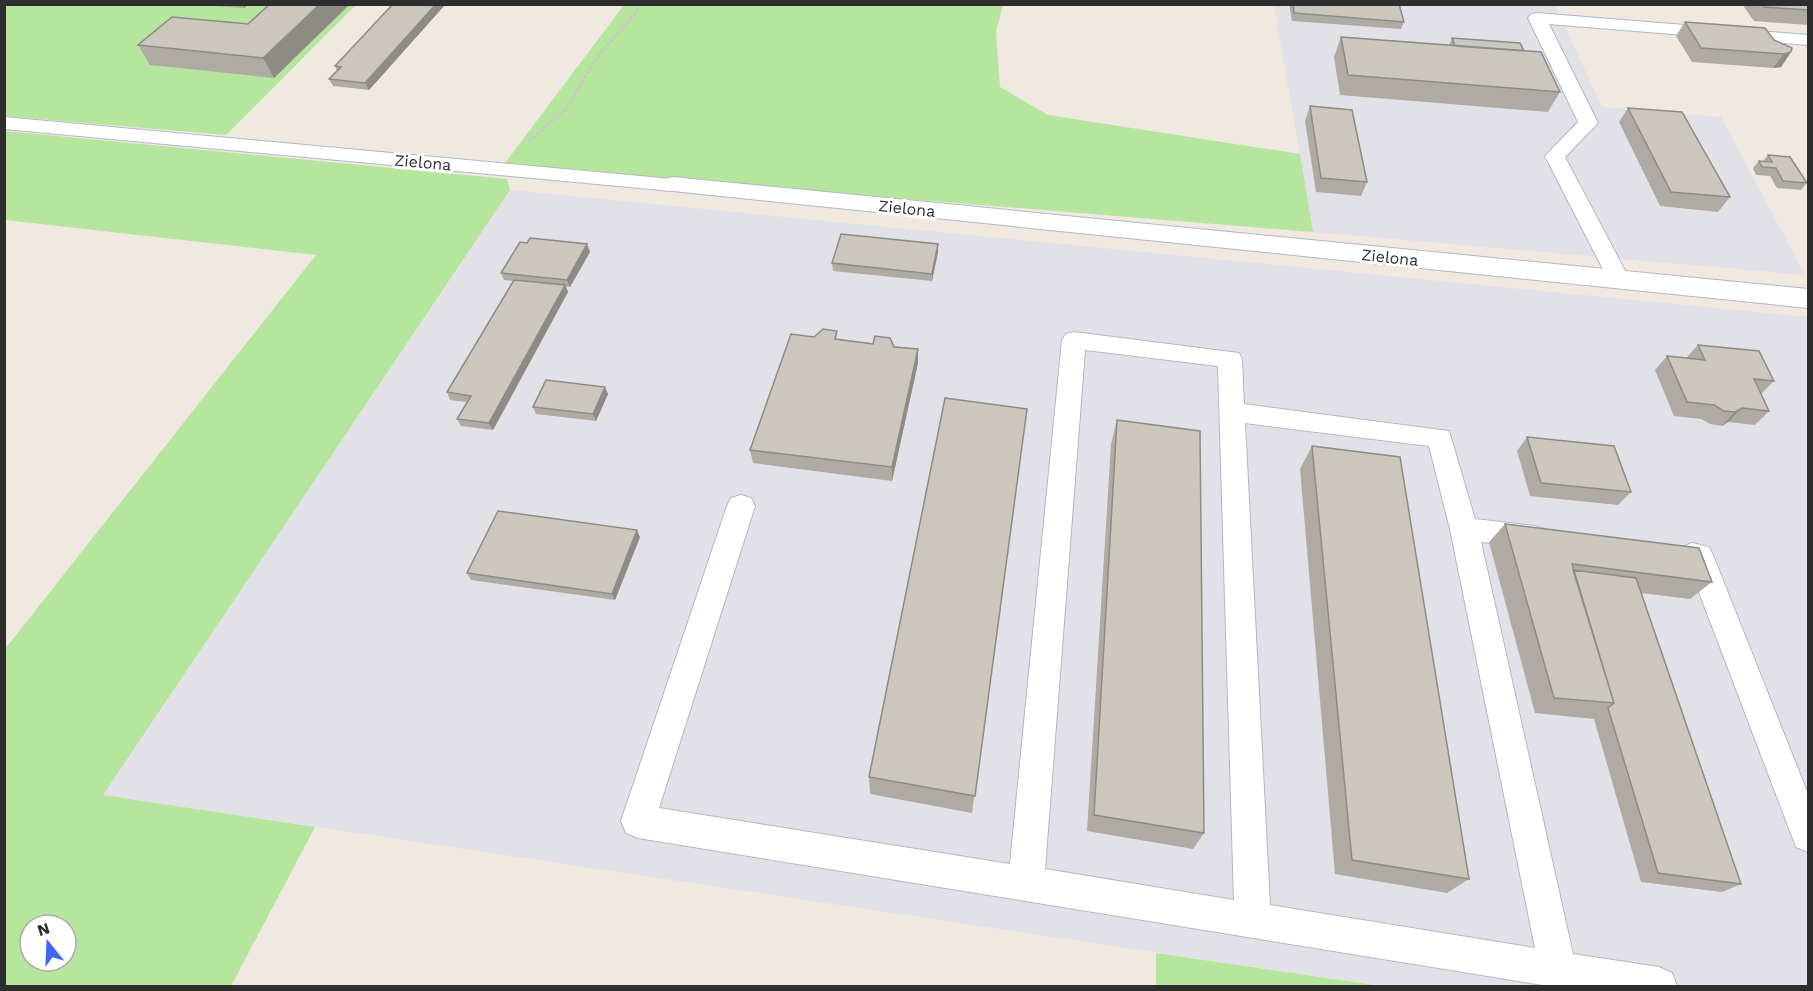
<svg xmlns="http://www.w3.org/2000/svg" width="1813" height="991" font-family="'Work Sans',sans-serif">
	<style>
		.industrial { fill: #e3e1e8 }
		.green { fill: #b6e59e; fill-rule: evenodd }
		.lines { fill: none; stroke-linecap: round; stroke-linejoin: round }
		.service-casing { stroke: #b4b7c1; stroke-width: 2 }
		.minor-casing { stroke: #b4b7c1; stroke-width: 2 }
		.path { stroke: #c9c9c9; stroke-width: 3; stroke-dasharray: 3 2; stroke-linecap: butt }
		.service { fill: #fff; fill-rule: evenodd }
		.minor { fill: #fff; fill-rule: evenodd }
		.wall { fill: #afaba4 }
		.shaded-wall { fill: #8e8b86 }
		.building { fill: #cbc7bf; stroke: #8e8b86; stroke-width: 1.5 }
		.labels { text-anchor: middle; stroke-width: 6; stroke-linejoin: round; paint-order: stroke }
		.far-street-label { font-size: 16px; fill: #2e2e2e; stroke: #fff }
	</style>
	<rect width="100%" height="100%" fill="#efe9e1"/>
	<!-- industrial -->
	<path class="industrial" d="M1274,5H1555L1602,107L1721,117L1805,275L1313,232Z
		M510,190L1808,317V986H1381L103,795Z"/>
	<!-- green -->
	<path class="green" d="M4,5H356L226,135L5,116Z
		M624,5H1003L996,32L1000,87L1048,115L1300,154L1313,232L797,190L505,163Z
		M5,131L507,179L510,190L103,795L315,827L231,986H5V649L316,255L5,220ZM30,925H66V961H30Z
		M1156,953L1381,986H1156Z"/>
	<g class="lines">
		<defs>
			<path id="service" d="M1537,13L1808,35V45L1549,24L1598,123L1565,157L1630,280L1627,285L1619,288L1611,285L1545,156L1578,122L1528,18L1531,14Z
				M4,117L672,179L679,181L682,185L679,189L672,191L4,129Z
				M1074,332L1239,353L1242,359L1244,404L1449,431L1475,519L1535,526L1545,529L1549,537L1545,545L1535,548L1481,542L1573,954L1659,967L1672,973L1677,986H1549L638,838L626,833L621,821L727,506L731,498L741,495L751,498L755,506L659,808L1010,864L1062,340L1066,334ZM1085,350L1218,366L1234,900L1045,869ZM1245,423L1429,446L1450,529L1535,948L1270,905Z
				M1692,543L1709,547L1713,555L1808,794V852L1796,847L1689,566L1682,563L1678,555L1682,547Z"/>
			<path id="minor" d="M672,177L1808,289V308L663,190L659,185L663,180Z"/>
		</defs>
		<!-- service casing -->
		<use href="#service" class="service-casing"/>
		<!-- minor casing -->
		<use href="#minor" class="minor-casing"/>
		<!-- path -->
		<path class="path" d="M529,141L567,108L596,58L643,4"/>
		<!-- service -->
		<use href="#service" class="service"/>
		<!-- minor -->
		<use href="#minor" class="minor"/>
	</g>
	<!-- wall -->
	<path class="wall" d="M214,4H249L244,8L215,6Z
		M270,4H350L274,78L150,65L138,45L248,24Z
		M1289,4H1399L1404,22L1401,29L1292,21Z
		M1742,4H1809V25L1754,21Z
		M444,6L369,90L333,86L329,79L337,71L335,66Z
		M1685,22L1774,40L1791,52L1781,67L1773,68L1692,62L1676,36Z
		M1341,37L1449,45L1452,38L1524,51L1560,92L1548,112L1340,95L1334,57Z
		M1310,106L1367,182L1361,196L1316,192L1305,121Z
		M1628,108L1730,197L1718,212L1660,206L1619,122Z
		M1768,155L1807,183L1801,190L1777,188L1770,176L1756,175L1753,168L1759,161H1763Z
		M527,243L587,244L590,252L570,287H566L568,292L493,430L461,426L457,419L467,402L450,400L447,392L513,281L504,280L501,273Z
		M938,244V252L932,281L833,271L832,263Z
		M838,339L918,349V363L892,481L753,463L750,450Z
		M1698,345L1774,381L1761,394L1769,411L1755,425L1728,422L1722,426L1710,424L1701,419L1674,416L1655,370L1667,356L1686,358Z
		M608,394L596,421L536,414L533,407Z
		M1027,409L972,813L870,794L869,777Z
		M1117,420L1204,833L1193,849L1087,831L1111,444Z
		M1527,437L1631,492L1618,505L1530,496L1517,451Z
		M1312,446L1469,879L1447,893L1335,874L1300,469Z
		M1505,524L1712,582L1690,599L1641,593L1741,884L1722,892L1641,882L1594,719L1535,713L1489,542Z
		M640,537L615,600L471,580L467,573Z"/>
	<!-- shaded-wall -->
	<path class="shaded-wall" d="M242,4H249L244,8Z
		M320,4H350L274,78L263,58Z
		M436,4H443L444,6L369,90L365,83Z
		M1791,52L1781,67L1773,68L1784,54Z
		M587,244L590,252L570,287L567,280Z
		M938,244V252L932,281V274Z
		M565,285L568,292L493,430L489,423Z
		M918,349V363L892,481V467Z
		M605,387L608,394L596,421L593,414Z
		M1742,408L1728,422L1722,426L1735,412Z
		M637,530L640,537L615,600L612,594Z"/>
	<!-- building -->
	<path class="building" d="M270,4H320L263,58L138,45L172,17L248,24Z
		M393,4H436L365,83L329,79L341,67L335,66Z
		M1293,4H1399L1404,22L1294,13Z
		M1762,4H1809V10L1764,7Z
		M1685,22L1765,28L1774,40L1792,48L1791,52L1784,54L1701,48Z
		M1341,37L1541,52L1560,92L1348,75Z
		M1452,38L1520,43L1524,51L1455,46Z
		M1310,106L1352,110L1367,182L1321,178Z
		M1628,108L1682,112L1730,197L1671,192Z
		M1768,155L1790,157L1807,183L1783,181L1776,168L1762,167L1759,161L1772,162Z
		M841,234L938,244L932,274L832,263Z
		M530,238L587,244L567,280L501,273L520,242L527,243Z
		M514,280L565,285L489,423L457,419L471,396L447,392Z
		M823,329L837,331L835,339L873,344L875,336L890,338L894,347L918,349L892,467L750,450L791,334L814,337Z
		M1698,345L1759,351L1774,381L1754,379L1769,411L1742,408L1735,412L1724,411L1714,405L1687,402L1667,356L1705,360Z
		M546,380L605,387L593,414L533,407Z
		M945,398L1027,409L975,796L869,777Z
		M1117,420L1200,431L1204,833L1094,815Z
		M1527,437L1614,446L1631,492L1541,483Z
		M1312,446L1400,457L1469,879L1352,860Z
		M498,511L637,530L612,594L467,573Z
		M1505,524L1699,548L1712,582L1572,564L1614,703L1554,698Z
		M1573,570L1636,578L1741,884L1658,873L1608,708L1614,703Z"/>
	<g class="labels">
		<!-- far-street labels -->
		<g class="far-street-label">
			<text transform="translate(423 162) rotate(5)" y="6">Zielona</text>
			<text transform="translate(907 208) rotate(6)" y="6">Zielona</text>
			<text transform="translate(1390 257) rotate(6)" y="6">Zielona</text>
		</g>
	</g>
	<!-- border -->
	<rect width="1813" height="991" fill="none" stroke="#2e2e2e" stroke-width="12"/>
	<!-- north arrow -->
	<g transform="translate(48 943) rotate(342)"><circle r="28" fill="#ffffff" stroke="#ababab" stroke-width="1.5"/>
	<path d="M0-4.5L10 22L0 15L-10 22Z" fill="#4264fb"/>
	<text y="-9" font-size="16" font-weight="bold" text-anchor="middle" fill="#2e2e2e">N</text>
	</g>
</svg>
